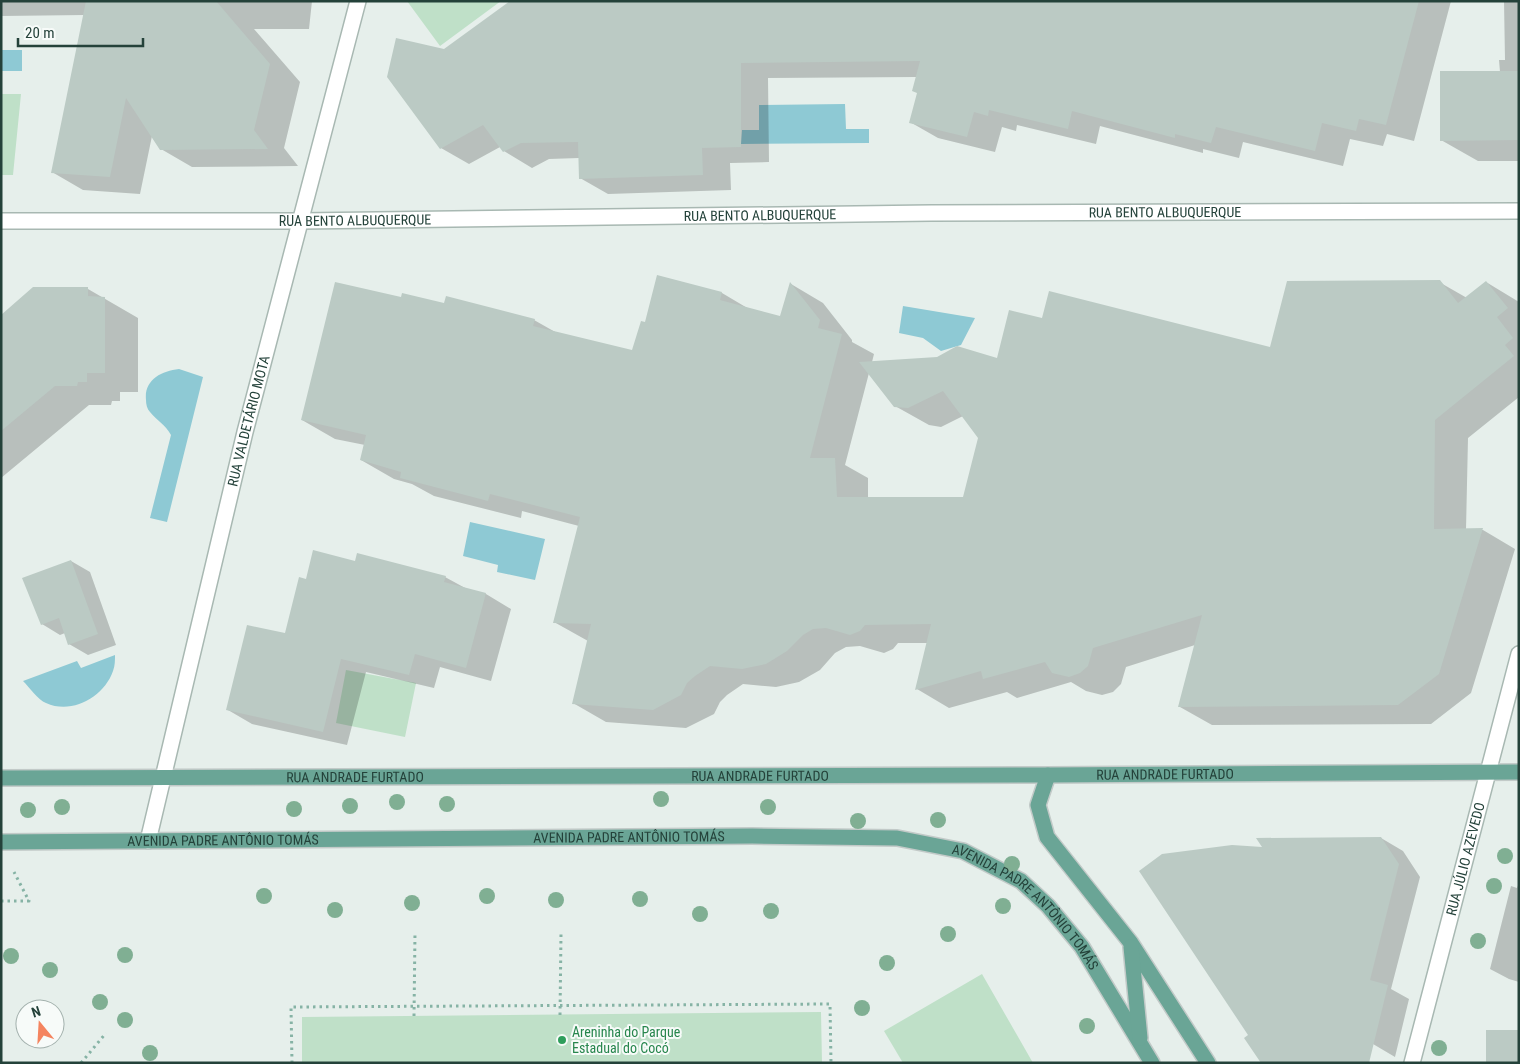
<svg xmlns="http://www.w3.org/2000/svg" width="1520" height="1064" font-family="'Roboto Condensed',sans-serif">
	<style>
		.green { fill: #bfe0c8 }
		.water { fill: #8ec9d4 }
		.shadow { fill: #0003; fill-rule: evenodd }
		.building { fill: #bbcac4 }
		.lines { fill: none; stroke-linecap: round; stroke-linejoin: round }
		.minor-casing { stroke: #a8b8b2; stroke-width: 18 }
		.major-casing { stroke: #c2cac8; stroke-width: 18 }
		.path { stroke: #86b3a5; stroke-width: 3; stroke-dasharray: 2.5 4; stroke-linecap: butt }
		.minor { stroke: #fff; stroke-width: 15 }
		.major { stroke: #6aa596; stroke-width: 15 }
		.tree { fill: #80af93 }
		.leisure-dot { fill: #2e9e5b; stroke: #f7fbf9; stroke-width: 2 }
		.labels { text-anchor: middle; stroke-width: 4; stroke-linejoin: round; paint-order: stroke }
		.street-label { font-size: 14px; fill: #24423a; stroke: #f7fbf9 }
		.leisure-label { font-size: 14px; fill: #27864d; stroke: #f7fbf9; text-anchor: start }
	</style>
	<rect width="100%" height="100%" fill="#e6efeb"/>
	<!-- green -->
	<path class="green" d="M407,1H501L440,46Z
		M1,94H21L13,175H1Z
		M346,670L416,683L405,737L336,723Z
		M982,974L1033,1063H903L884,1031Z
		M821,1012L822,1063H302V1017Z"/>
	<!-- water -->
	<path class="water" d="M1,50H22V71H1Z
		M845,104L846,129H869V143L741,144L742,130H759V105Z
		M903,306L975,318L961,345L941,351L923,338L899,333Z
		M179,369L203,377L167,522L150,518L171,435C165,424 157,421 150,412C147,409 146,404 146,400C144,380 161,371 179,369Z
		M470,522L545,539L535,580L497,572L498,565L463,556Z
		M115,655C115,660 115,666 113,671C104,697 72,715 46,703C38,700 30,688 23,681L77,661L81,668Z"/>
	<!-- shadow -->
	<path class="shadow" d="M1,1H312L309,29H254L300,82L284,148L298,166L192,167L161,149L152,136L140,194L83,190L52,172L85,15L1,16Z
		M513,1H1451L1414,141L1387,134L1383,146L1350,139L1343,166L1243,142L1239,158L1203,149V153L1100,126L1096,144L1017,125L1016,131L1002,127L995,152L938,138L910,122L918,93L917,77L768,78L769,162L730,163L731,190L608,194L580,178L579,158L549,159L532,168L504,151L500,147L469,164L441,148L444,50Z
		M1504,1H1519V161H1478L1441,140L1500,72L1499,60H1505Z
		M658,276L722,293L749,309L781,317L791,284L823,303L852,340V342L874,354L872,362L998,360L1042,319L1271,348L1439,282L1467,298L1486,282L1519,302V397L1468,438L1466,530H1483L1515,549L1471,693L1431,724L1212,725L1180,707L1195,645L1126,667L1121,684L1113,692L1102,695L1086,691L1071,682L1017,698L1007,692L949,708L917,689L928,643H898L893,649L884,653L860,646L846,647L835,653L820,670L799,682L776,687L743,684L727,695L720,702L714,714L686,728L606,722L573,703L588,641L554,622L579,526L522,511L521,518L434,496L412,484L394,479L361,460L365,445L335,439L302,420L402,298L534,320L557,333L633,352L646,323ZM869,373L895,406L929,425L941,427L963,416L979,438L964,498L868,499V478L845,465Z
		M88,289L138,318V392H120V401H112L111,405H89L1,478V317Z
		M71,561L90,572L116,645L88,655L69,644L65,633L60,635L42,624Z
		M355,563L445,577L467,589L486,594L511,609L491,681L440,667L434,688L366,672L347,745L252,724L228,710L286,635L307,581Z
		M1381,838L1403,851L1420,877L1391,989L1409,999L1395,1057L1373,1044L1250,1035L1264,848Z
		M1519,883V982L1509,979L1490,969L1511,886L1517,888Z"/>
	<!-- building -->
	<path class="building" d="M86,1H216L270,64L254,130L268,149L160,150L126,98L110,177L51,173Z
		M510,1H1419L1386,125L1359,119L1356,131L1322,123L1315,151L1216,127L1211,143L1175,134V138L1072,111L1068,129L989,110L988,116L974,112L967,137L909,123L917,93L912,91L920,61L741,63V147L702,148L703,175L579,179L578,142L521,143L503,152L483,125L440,149L387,77L396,38L444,49Z
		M1440,71H1519V140L1440,141Z
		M657,275L722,292L720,300L780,316L790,282L820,320L818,328L842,334L810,458H835L837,497H963L978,438L943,391L908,408L894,407L859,362L937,357L957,346L997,358L1009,310L1042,318L1049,291L1270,347L1287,281L1440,280L1458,303L1486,281L1508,308L1497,317L1513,338L1505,345L1514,356L1435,420L1434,529L1483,528L1439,674L1398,705L1178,707L1202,615L1093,648L1088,666L1080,673L1069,677L1052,673L1045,662L983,679L981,671L915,690L931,624L865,625L860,631L850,635L826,628L813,629L803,635L787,651L766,664L742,669L710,666L695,676L687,683L681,695L653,710L572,704L591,624L553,623L580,517L490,494L488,501L400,478L401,472L360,460L366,435L301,420L335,282L401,297L402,293L444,303L446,296L535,319L533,326L632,350L641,321L645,322Z
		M33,287H88V296L105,297V373H87V382H78L77,386H55L1,431V315Z
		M313,550L355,561L357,553L446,576L444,582L486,593L466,668L415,654L409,675L341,659L323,732L226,710L247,625L285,633L299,577L306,579Z
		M71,560L98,634L68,645L59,618L41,625L22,578Z
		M1381,837L1399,864L1370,980L1388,985L1369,1063H1261L1244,1038L1248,1035L1139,871L1162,854L1232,845L1262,847L1256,838Z
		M1486,1030H1519V1063H1486Z"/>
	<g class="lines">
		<defs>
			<g id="minor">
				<path id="s1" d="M1,221H301L931,213L1519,211"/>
				<path id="s2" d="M148,841L245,432L358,1"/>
				<path id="s3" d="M1412,1063L1519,654"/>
			</g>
			<g id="major">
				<path d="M1048,775L1038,805L1047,837L1131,943L1208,1063"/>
				<path id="s4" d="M1,778L1048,775L1519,772"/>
				<path id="s5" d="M1,842L752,836L897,838L963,851L1021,881L1048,906L1082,947L1152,1063"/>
				<path d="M1131,947L1140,1038"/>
			</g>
		</defs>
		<!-- minor casing -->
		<use href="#minor" class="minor-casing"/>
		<!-- major casing -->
		<use href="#major" class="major-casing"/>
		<!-- path -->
		<path class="path" d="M1,901H29L14,872
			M560,1015L561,933
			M414,1016L415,932
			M81,1063L106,1033
			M292,1063L291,1007L830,1004L831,1063"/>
		<!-- minor -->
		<use href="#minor" class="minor"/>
		<!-- major -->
		<use href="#major" class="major"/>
	</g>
	<!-- trees -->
	<g class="tree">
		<circle cx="661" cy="799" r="8"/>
		<circle cx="397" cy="802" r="8"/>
		<circle cx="447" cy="804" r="8"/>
		<circle cx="350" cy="806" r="8"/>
		<circle cx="62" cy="807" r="8"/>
		<circle cx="768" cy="807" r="8"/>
		<circle cx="294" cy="809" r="8"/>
		<circle cx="28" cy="810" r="8"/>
		<circle cx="938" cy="820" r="8"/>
		<circle cx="858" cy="821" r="8"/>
		<circle cx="1505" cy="856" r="8"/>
		<circle cx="1012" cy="864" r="8"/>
		<circle cx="1494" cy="886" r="8"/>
		<circle cx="264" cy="896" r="8"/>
		<circle cx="487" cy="896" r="8"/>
		<circle cx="640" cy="899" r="8"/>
		<circle cx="556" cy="900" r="8"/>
		<circle cx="412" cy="903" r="8"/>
		<circle cx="1003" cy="906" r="8"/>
		<circle cx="335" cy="910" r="8"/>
		<circle cx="771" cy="911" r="8"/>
		<circle cx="700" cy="914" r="8"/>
		<circle cx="948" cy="934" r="8"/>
		<circle cx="1478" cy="941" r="8"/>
		<circle cx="125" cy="955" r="8"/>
		<circle cx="11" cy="956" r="8"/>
		<circle cx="887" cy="963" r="8"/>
		<circle cx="50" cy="970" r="8"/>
		<circle cx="100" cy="1002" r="8"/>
		<circle cx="862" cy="1008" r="8"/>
		<circle cx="125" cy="1020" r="8"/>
		<circle cx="1087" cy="1026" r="8"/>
		<circle cx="1439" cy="1048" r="8"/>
		<circle cx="150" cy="1053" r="8"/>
	</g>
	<!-- markers -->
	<circle class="leisure-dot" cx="562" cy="1040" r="5"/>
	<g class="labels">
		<!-- street labels -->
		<g class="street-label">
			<text dy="5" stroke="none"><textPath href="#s1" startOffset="1164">RUA BENTO ALBUQUERQUE</textPath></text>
			<text dy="5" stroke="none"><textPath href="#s1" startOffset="759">RUA BENTO ALBUQUERQUE</textPath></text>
			<text dy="5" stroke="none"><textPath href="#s1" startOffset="354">RUA BENTO ALBUQUERQUE</textPath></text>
			<text dy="5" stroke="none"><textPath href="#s2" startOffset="432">RUA VALDETÁRIO MOTA</textPath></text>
			<text dy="5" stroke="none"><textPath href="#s4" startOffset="1164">RUA ANDRADE FURTADO</textPath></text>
			<text dy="5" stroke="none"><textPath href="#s4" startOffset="759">RUA ANDRADE FURTADO</textPath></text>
			<text dy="5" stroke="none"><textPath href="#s4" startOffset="354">RUA ANDRADE FURTADO</textPath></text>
			<text dy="5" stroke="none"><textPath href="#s5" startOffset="628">AVENIDA PADRE ANTÔNIO TOMÁS</textPath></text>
			<text dy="5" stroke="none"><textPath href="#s5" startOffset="222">AVENIDA PADRE ANTÔNIO TOMÁS</textPath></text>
			<text dy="5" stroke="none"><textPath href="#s3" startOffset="211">RUA JÚLIO AZEVEDO</textPath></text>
			<text dy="5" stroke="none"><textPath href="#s5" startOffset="1048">AVENIDA PADRE ANTÔNIO TOMÁS</textPath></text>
		</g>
		<!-- leisure labels -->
		<g class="leisure-label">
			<text x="572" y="1037">Areninha do Parque<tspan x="572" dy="16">Estadual do Cocó</tspan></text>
		</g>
	</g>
	<!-- border -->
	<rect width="1520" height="1064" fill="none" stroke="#24423a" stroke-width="5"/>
	<!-- north arrow -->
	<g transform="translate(40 1024) rotate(342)"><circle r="24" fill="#f7fbf9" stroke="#a3b1ad"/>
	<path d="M0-4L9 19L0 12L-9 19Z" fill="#f4845f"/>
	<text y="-8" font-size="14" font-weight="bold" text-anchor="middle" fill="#24423a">N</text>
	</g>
	<!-- scale -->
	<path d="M18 38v8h125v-8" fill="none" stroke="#24423a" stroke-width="2.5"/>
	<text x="25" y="38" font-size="15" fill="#24423a" stroke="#f7fbf9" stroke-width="4" paint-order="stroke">20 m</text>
</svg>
